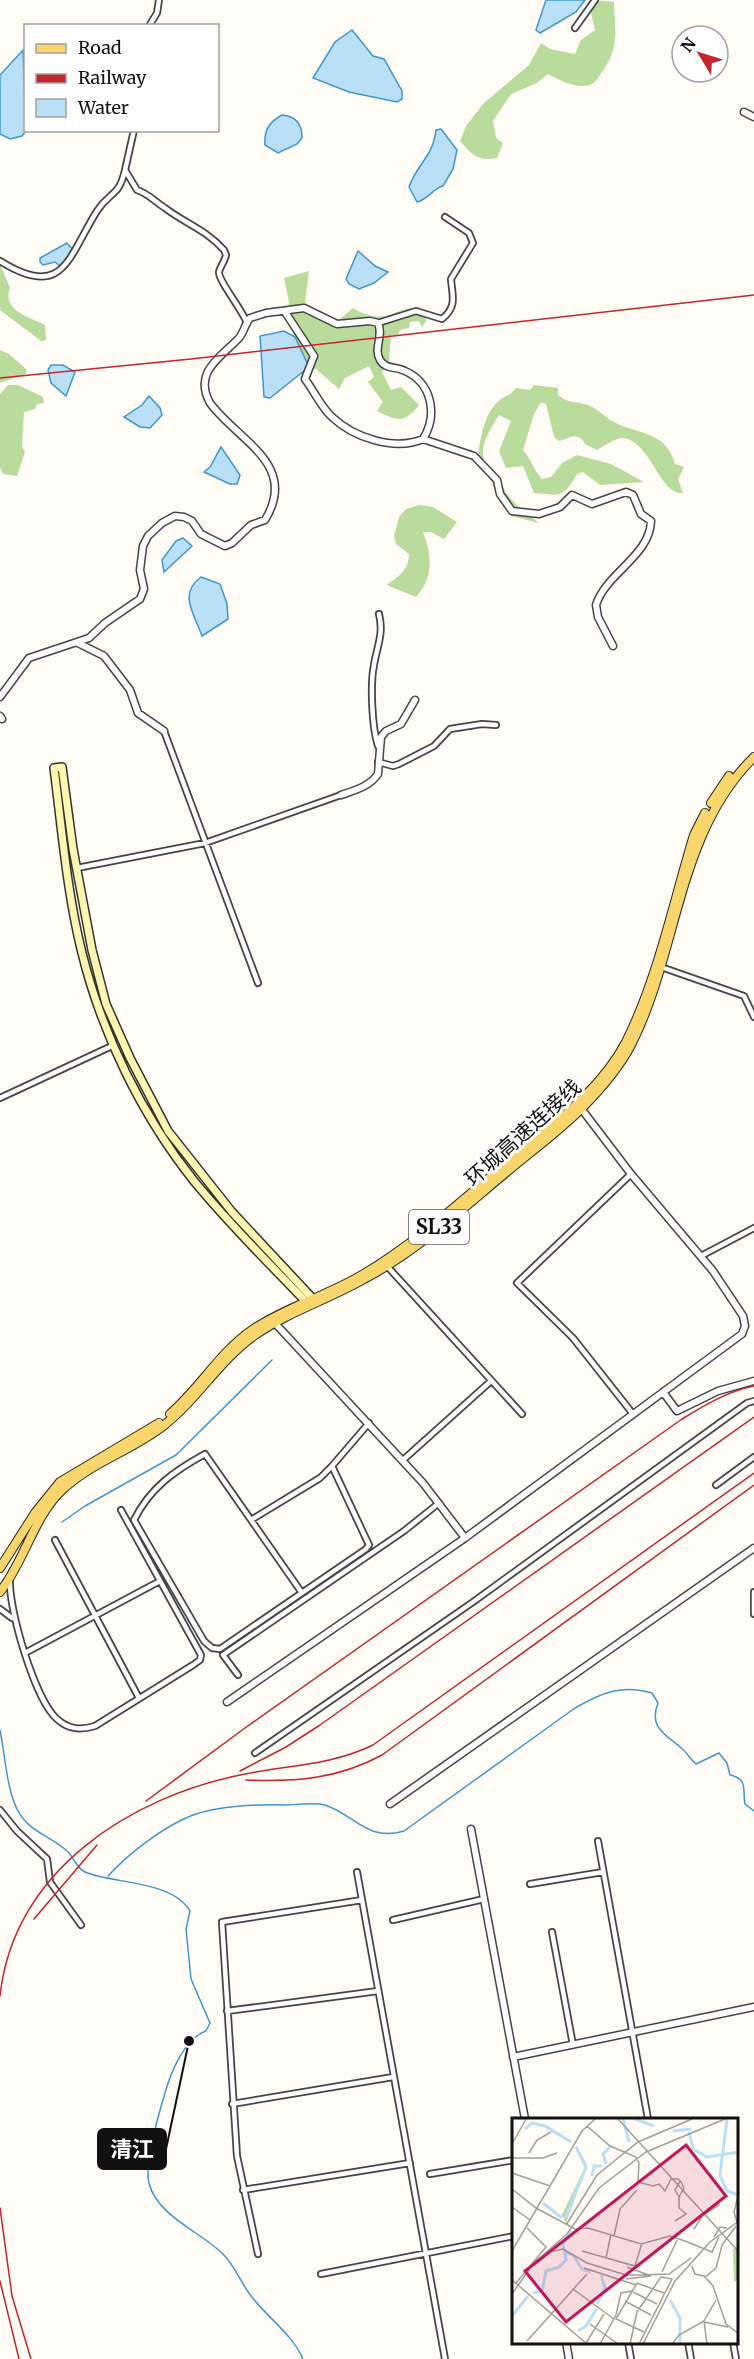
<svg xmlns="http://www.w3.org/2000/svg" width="754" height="2359" font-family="Merriweather,'Noto Sans SC',serif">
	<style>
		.forest { fill: #b9dc9c }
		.water { fill: #b9e0f7; stroke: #3f96cf; stroke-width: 1.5 }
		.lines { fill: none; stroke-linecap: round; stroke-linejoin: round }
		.stream { stroke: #3f96cf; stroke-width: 1.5 }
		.minor-casing { stroke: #444; stroke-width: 8 }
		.tertiary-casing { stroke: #444; stroke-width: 9 }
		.secondary-casing { stroke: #333; stroke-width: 10 }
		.primary-casing { stroke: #222; stroke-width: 10 }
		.minor { stroke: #fff; stroke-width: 4.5 }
		.tertiary { stroke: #fff; stroke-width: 6 }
		.secondary { stroke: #fff6b0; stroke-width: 7 }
		.primary { stroke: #f9d66b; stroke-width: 8 }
		.rail { stroke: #c4262e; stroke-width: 1.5 }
		.labels { text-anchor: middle; stroke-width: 6; stroke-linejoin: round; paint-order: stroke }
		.shield { fill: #fff; stroke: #585858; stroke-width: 1.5 }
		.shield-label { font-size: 20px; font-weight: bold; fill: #111 }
		.street-label { font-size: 21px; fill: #111; stroke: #fff }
		.inset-river { fill: none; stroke: #b9e0f7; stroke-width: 3 }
		.inset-road { fill: none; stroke: #a09f9a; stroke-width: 1.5 }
		.view { fill: #c2185b; fill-opacity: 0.15; stroke: #c2185b; stroke-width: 3 }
		.inset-edge { fill: none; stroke: #111; stroke-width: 3 }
		.leader { fill: none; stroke: #111; stroke-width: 2 }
		.callout-dot { fill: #111; stroke: #fff; stroke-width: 2 }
		.callout { fill: #111; stroke: #111; stroke-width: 2 }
		.callout-label { font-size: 22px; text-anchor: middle; font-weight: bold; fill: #fff }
	</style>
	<rect width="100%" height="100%" fill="#fffdf5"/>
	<!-- forest -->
	<path class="forest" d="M593,0L614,2C616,42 619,51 594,83C580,91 561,81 548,74L537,83L511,94L493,121L496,138L503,143L497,158C479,162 471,154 460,141L466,126L483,104L529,65L541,43L550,49L575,54L581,40L595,30L591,13Z
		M0,264L10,288C1,311 32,318 45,325L46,340L41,341L0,310Z
		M309,271L305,303L339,320L353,308C389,330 397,301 425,310L426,321L422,327L419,321L410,322L409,328L400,330L398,336L391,335L389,363L382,372L391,390L401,387L419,405C404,424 397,421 377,411L383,402L368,382L374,377L369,366L345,378L339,389L316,369L309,367L286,318L289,302L284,278Z
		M0,350L9,354L26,369V374L0,383Z
		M8,385H18L43,397L44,403L37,404L35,409L24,412L22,447L25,452L17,476L3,474L0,467V394Z
		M534,385L558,388V395C567,403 573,401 584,404C593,405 604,416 612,421C637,435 666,430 675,464L684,467L678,479L683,493C660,496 651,441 623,438C615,438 604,446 597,450L585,444L581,438L574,436L559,441L554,437L546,404L541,402L534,414L523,450C532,460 533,470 542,479L551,477L562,463L577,455L611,464L644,482L600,485L583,472L577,474C562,500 560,495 534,493L523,466L506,468L499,451L511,421L499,415C490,430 476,449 487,466C490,471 497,474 499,480C510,502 520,508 539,523L511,516L498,498L489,476L477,462C480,442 483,412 501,399C507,395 511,395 516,388L530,390Z
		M420,505L433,507L457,522L444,539L431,532H423C432,555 434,577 416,597L387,585C399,576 409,570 409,554L396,544L394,536L399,517L406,509Z"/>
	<!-- water -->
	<path class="water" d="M546,0H585L576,12L540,33L536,30Z
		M352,30L373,56L384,59L402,91V99L397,102L349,92L313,78L335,42Z
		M23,50L26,131L22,136L10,139L0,134V75Z
		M282,115C296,116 302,124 302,138L297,144L278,153L265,145C264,130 269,122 282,115Z
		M441,129L457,150L453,169L443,186C433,188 429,199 417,202L409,187C417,164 433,157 436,130Z
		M67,243L73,250V254L60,266L55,262L43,265L40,262V258Z
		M358,251L375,266L388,272L374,283L359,289L349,284L346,279Z
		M284,331L295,337L309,367L270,398L264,397L260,336Z
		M51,365H63L75,372L66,396L51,383L48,370Z
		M149,396L160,408L162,415L150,428L140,427L124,417L142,405Z
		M221,447L240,475L237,484H230L204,472L210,467Z
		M183,538L192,546L164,572L162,560L176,541Z
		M201,577L220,584L227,604L228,619L202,636C194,613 178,594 201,577Z"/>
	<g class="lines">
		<!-- stream -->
		<path class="stream" d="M62,1522L85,1506L176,1455L272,1360
			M0,1730C5,1754 6,1784 16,1807C27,1832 50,1835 67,1851C74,1857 76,1868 85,1872C113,1884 172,1880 190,1911L186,1929L191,1979L210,2023L206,2031C184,2039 171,2072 165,2093C159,2113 144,2163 149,2183C157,2216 201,2232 223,2254C235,2266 241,2283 251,2296C267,2317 293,2335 303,2359
			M108,1876C128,1854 164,1826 193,1815C217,1806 258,1804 284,1805C296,1805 313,1802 325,1805C355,1815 367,1842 404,1831L575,1708C601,1693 622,1684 652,1693L658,1703C649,1726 663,1733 679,1746C686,1751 690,1759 696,1764L719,1753L727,1763L730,1775C749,1779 742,1790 745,1804L754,1811"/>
		<defs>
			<path id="minor" d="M149,26L157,13L159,0
				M575,28L595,0
				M134,130L125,170L137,190C149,194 154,201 165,208C186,224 205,229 224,250L226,255C225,261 220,267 219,272C218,280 243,311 247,323
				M0,261C64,301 68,257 97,211C110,191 119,197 125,170
				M378,323L416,311L442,319C458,306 452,295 451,279L473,243L469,233L445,217
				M164,731L258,983
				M378,746C372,728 370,684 374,665C377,646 384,634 379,614
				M378,762L393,766L399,764L434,746L450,729L482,724L496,725
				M77,868L205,843L341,795
				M661,967L744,996L754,1017
				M0,1098L114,1045
				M631,1174L517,1283L573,1338L633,1414
				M701,1256L754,1228
				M386,1265L522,1414
				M403,1460L491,1381
				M716,1485L754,1457
				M251,1520L320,1478L332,1466
				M55,1540L139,1698
				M10,1579C8,1608 35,1700 57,1719C69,1730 81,1730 95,1726L193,1665L200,1660L201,1655L121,1510
				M754,1592V1614
				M302,1593L205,1454C174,1471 150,1488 134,1520L204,1641L212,1648L220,1649L366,1549L369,1545L332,1466L369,1423
				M0,1609L12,1618
				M25,1653L160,1581
				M238,1675L223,1655L404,1531L439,1503
				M255,1753L473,1602L747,1403L754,1401
				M0,1810L17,1831L47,1859L50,1882L81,1925
				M598,1841L648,2119
				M357,1872L445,2359
				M530,1884L603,1872
				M393,1920L484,1899
				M552,1932L573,2045
				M227,2011L378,1991
				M232,2104L393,2077
				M430,2174L514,2160
				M243,2190L410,2163
				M258,2254L237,2156L222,1922L362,1900
				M321,2274L514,2236
				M628,2342L631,2359
				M688,2342L691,2359
				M733,2342L736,2359"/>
			<path id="tertiary" d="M744,112L754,117
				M423,439L474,456L497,480L500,494L512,511L539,514L560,507L572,495L592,504L626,492L633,495L641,514L651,521C650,556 606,573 596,605L598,617L613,646
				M78,643L104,656L130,690L138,713L164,731
				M0,697L29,658L89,638L105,623L140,599L144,589L140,570L143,546L148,536L162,523L175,516L184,517L192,521L201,534L225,546L232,543L251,525L265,520C299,464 238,441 210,403C193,372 220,358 239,338C244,332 245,324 250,318L266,313L304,308L337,324L370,321L378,323C384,336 373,348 380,360C386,370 396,366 405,371C432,383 438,415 423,439C395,451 354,438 332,417C321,407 314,391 305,379L314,356L285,312
				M0,716L2,719
				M341,795C355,790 369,787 378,774L381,737L386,731L401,724L415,700
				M273,1321L423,1483L465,1538
				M663,1392L677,1411L718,1391L754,1381
				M227,1702L465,1538L742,1334L745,1326L743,1316L713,1271L631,1174L580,1107
				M390,1804L754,1548
				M471,1829L525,2119
				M513,2057L754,2007
				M566,2342L569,2359"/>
			<path id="secondary" d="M309,1305C270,1264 229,1224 194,1181C142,1116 102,1034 82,953C67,893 62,830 54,768L62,767L73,849L92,950L106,1004L130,1058L168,1131L232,1212L315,1301"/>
			<path id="primary" d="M711,803L729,776
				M170,1414C200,1388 220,1352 252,1330C286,1307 327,1296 362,1275C413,1245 457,1205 502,1167C546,1129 598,1095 626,1042C658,978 673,904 694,835L705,813
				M0,1568L35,1513L60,1482L159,1423
				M0,1592C24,1562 33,1519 60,1492C89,1463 131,1451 163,1426C198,1399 219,1360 255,1335C288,1312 329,1299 364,1279C417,1251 463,1208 509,1170C533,1150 559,1131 581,1109C600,1090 619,1068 631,1045C679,950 676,834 754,757"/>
		</defs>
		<!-- minor casing -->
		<use href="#minor" class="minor-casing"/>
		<!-- tertiary casing -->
		<use href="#tertiary" class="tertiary-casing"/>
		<!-- secondary casing -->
		<use href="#secondary" class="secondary-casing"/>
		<!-- primary casing -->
		<use href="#primary" class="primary-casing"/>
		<!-- minor -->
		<use href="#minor" class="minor"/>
		<!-- tertiary -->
		<use href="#tertiary" class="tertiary"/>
		<!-- secondary -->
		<use href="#secondary" class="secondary"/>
		<!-- primary -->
		<use href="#primary" class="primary"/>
		<!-- rail -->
		<path class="rail" d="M0,378L191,359L754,295
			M240,1771L286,1747L320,1725L754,1417
			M246,1780C295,1782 338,1779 382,1755L754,1485
			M146,1801L245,1728L682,1419C705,1405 728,1391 754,1386
			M34,1919L97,1845
			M0,1996C13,1871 131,1796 245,1774C290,1765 332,1765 373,1745L754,1473
			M0,2208L12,2296L31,2359
			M0,2281L19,2359"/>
	</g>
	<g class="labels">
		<!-- shield labels -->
		<rect class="shield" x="409" y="1210" width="60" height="34" rx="4.5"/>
		<g class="shield-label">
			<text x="439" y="1234">SL33</text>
		</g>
		<!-- street labels -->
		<g class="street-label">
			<text transform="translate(523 1133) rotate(-42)" y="7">环城高速连接线</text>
		</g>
	</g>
	<!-- overview -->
	<g transform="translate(512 2118)">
		<rect width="226" height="226" fill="#fffdf5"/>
		<path d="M64,27L75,48L54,105L50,97L73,49ZM226,128V162L222,164L221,131Z" fill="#b9dc9c"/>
		<path class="inset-river" d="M111,1L117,24M123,1L142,8M215,1L208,57L215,73L226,77M13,11L20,5L33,8L59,24M161,13L179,11M177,14L181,31L195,39L227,34M94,46L91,36L98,29M80,58L82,48H90M31,85L50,100M53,101L74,49L64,29M52,134L61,137L70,151L79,154M21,175L30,173L34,153L47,149L54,142L51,126L60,112M158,182L168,200V226M85,186L93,170L89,157M0,198L16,178M66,213L74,208L85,190"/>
		<path class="inset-road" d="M106,1L227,134M75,8L98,28L124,39L127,45L126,64M0,26L14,1M17,35L25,22L39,14M0,40H31L45,35M0,55L38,68M126,64L141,68L147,66L153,73L159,61H166L169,64L172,70L167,79L163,72L168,63M0,71L24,90L63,111L76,110L129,126L158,118L173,123M227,74L222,94L227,111M0,89L18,102M163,103L174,96L167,90V79M54,107L85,57L126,24L180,1M182,111L191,97L207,87L206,84M102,118L108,91L125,72M202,119L208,109L215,110M173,123L200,134L207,119M0,133L70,13L83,1M70,133L123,148L130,125M37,134L51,131L75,145L114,157H135M94,140L99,116M180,148L183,156L192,158L201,168L214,206L227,216M72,150L124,167M150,154L166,120M127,157L157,156L179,140M193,159L204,150L210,127L224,108M114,161L139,158L115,149M0,162L75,226M4,165L34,129L15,110M125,165L104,201L132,214M125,165L152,175M61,171L102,201M121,174L145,186M0,176L21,146L55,116L87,70L134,34L213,1M113,183L139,197M192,203L195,226M192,204L216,209M78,206L106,226M15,223L75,156M74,225L92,196M88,226L104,197L109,175L120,173M118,226L125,194L149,159M127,226L160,161L149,159M131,226L163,163L198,124L227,103M160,226L167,217L192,203L204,182"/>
		<path class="view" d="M174,27L214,78L54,204L13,153Z"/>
		<rect width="226" height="226" class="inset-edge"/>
	</g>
	<!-- callouts -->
	<path class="leader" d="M189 2041L166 2149"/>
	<circle class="callout-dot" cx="189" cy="2041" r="6"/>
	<rect class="callout" x="98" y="2129" width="68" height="40" rx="6"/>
	<g class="callout-label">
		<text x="132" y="2157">清江</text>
	</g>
	<!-- legend -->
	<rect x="24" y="24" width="195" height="108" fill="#ffffff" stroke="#a0a0a0" stroke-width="1.5"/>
	<rect x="36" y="44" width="30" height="9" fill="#f9d66b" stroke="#a0a0a0" stroke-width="1.5"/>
	<text x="78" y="54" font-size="18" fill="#111111">Road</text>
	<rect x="36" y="74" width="30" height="9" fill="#c4262e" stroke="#a0a0a0" stroke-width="1.5"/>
	<text x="78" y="84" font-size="18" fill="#111111">Railway</text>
	<rect x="36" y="99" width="30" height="18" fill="#b9e0f7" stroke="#a0a0a0" stroke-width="1.5"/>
	<text x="78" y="114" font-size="18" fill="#111111">Water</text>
	<!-- north arrow -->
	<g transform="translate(700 54) rotate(308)"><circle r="28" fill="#ffffff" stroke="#a0a0a0" stroke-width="1.5"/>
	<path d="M0-4.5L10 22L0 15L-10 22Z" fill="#c4262e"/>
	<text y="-9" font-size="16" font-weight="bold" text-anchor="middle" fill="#111111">N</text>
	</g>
</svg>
